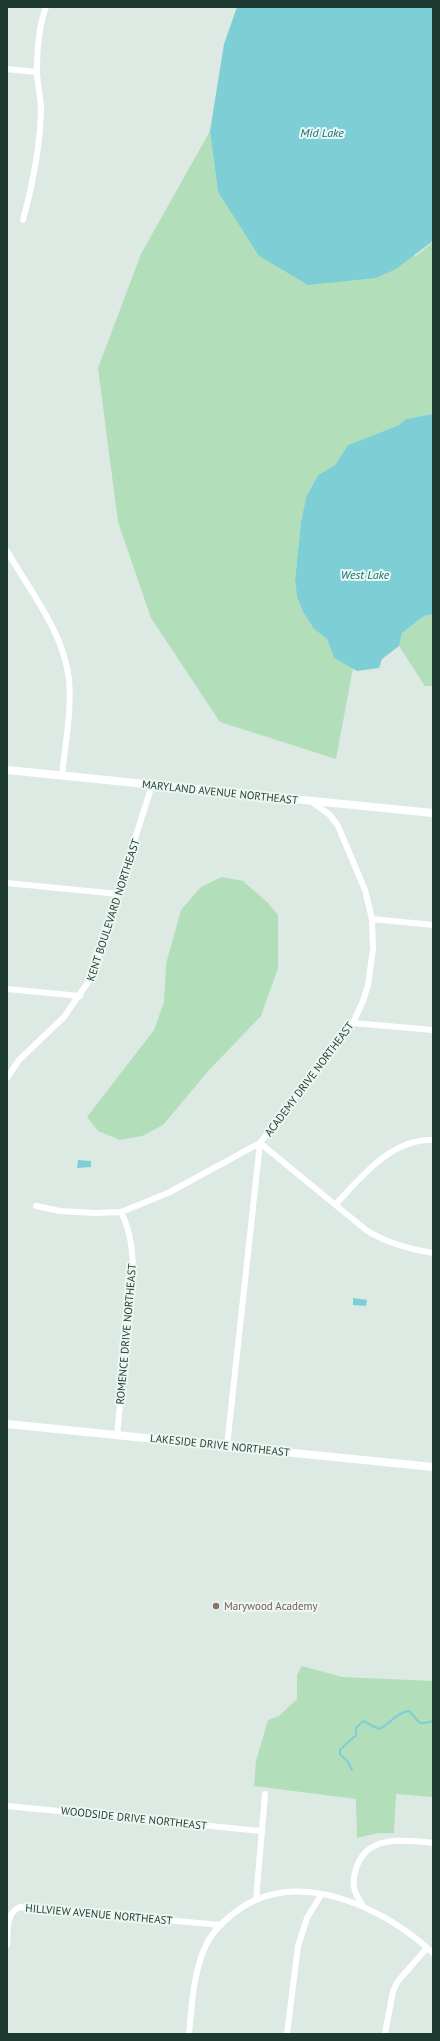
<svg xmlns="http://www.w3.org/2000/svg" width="440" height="2041" font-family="'PT Sans',sans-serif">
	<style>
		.green { fill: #b2deba }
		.water { fill: #7dcfd5 }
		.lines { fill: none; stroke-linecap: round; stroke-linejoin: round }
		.stream { stroke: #7dcfd5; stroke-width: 2 }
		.minor { stroke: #fff; stroke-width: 6 }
		.tertiary { stroke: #fff; stroke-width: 8 }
		.education-dot { fill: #8d6e63; stroke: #ecf7f1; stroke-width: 1.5 }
		.labels { text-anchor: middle; stroke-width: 4; stroke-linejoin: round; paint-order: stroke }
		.street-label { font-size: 11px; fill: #1d3a30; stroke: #ecf7f1 }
		.education-label { font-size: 11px; fill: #785e54; stroke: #ecf7f1; text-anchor: start }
		.water-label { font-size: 12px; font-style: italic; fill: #13717a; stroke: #ecf7f1 }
	</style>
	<rect width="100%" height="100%" fill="#dceae3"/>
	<!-- green -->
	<path class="green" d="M210,131L218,192L416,256L433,242V414L406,419L399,425L348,445L335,465L318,475L306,497L301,522L295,580L297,597L303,612L314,629L327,639L334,658L353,668L336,759L220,722L151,618L118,522L98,368L141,254Z
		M433,614V686H425L399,646L402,633L424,616Z
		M222,877L243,881L267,902L278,915V968L261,1016L210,1069L163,1125L142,1136L120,1140L98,1131L87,1117L154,1030L164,1002L166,964L181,910L201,887Z
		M302,1666L342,1677L433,1681V1797L396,1794L394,1833H378L357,1838L356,1799L254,1786L256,1761L268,1720L279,1716L297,1699V1675Z"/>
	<!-- water -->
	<path class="water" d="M237,7H433V241L396,269L376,278L308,285L259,256L218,192L210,131L224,44Z
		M433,414V614L424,616L402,633L399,646L382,659L379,668L357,671L334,658L327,639L314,629L303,612L297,597L295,580L301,522L306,497L318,475L335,465L348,445L399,425L406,419Z
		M78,1160L91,1161V1167L77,1168Z
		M353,1298L367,1300L366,1306L353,1305Z"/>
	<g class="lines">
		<!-- stream -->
		<path class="stream" d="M352,1770L348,1762L340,1754V1750L356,1735V1728L363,1721L379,1729C390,1724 397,1712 409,1711C420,1721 416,1726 433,1721"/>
		<!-- minor -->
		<path class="minor" d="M7,69L37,72
			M23,220C33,183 40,148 41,111C41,97 37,84 37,71C37,50 39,26 46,7
			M7,551C30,591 63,631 69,679C72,710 65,745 62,776
			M7,883L118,894
			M372,919L433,925
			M7,989L80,996
			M353,1023L433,1030
			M7,1078L19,1060L64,1017L91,978L152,785
			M336,1204C361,1177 392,1138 433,1140
			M36,1206L60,1211L95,1213L121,1212L168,1193L260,1143L366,1230C386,1243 409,1249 433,1253
			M117,1435L133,1280C133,1255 132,1234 121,1212
			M227,1446L260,1143L353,1023L363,1001L368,985L373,949L372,919L365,890L338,826L330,815L312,802
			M7,1806L262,1831
			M256,1900L265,1794
			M363,1906C354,1892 351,1885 356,1869C366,1834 405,1840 433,1843
			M7,1945C8,1932 5,1913 20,1907L221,1925
			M189,2034C192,2004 193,1973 206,1945C213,1931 228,1917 241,1908C302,1868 386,1909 433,1953
			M287,2034L298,1946L307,1918L321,1895
			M385,2034L393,1991L398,1981L427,1948"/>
		<!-- tertiary -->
		<path class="tertiary" d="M7,770L433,813
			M7,1424L433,1467"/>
	</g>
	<!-- markers -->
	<circle class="education-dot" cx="216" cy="1606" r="4"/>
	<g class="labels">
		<!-- street labels -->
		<g class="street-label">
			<text transform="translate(220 792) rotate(6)" y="4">MARYLAND AVENUE NORTHEAST</text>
			<text transform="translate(113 910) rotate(-72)" y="4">KENT BOULEVARD NORTHEAST</text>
			<text transform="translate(309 1079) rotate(-53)" y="4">ACADEMY DRIVE NORTHEAST</text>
			<text transform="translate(126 1334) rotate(-85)" y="4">ROMENCE DRIVE NORTHEAST</text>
			<text transform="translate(220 1445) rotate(6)" y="4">LAKESIDE DRIVE NORTHEAST</text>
			<text transform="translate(134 1818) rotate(6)" y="4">WOODSIDE DRIVE NORTHEAST</text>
			<text transform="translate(99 1914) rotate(5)" y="4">HILLVIEW AVENUE NORTHEAST</text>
		</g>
		<!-- education labels -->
		<g class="education-label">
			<text x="224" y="1610">Marywood Academy</text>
		</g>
		<!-- water labels -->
		<g class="water-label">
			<text x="322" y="137">Mid Lake</text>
			<text x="365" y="579">West Lake</text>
		</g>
	</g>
	<!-- border -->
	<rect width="440" height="2041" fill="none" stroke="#1d3a30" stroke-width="16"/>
</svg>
